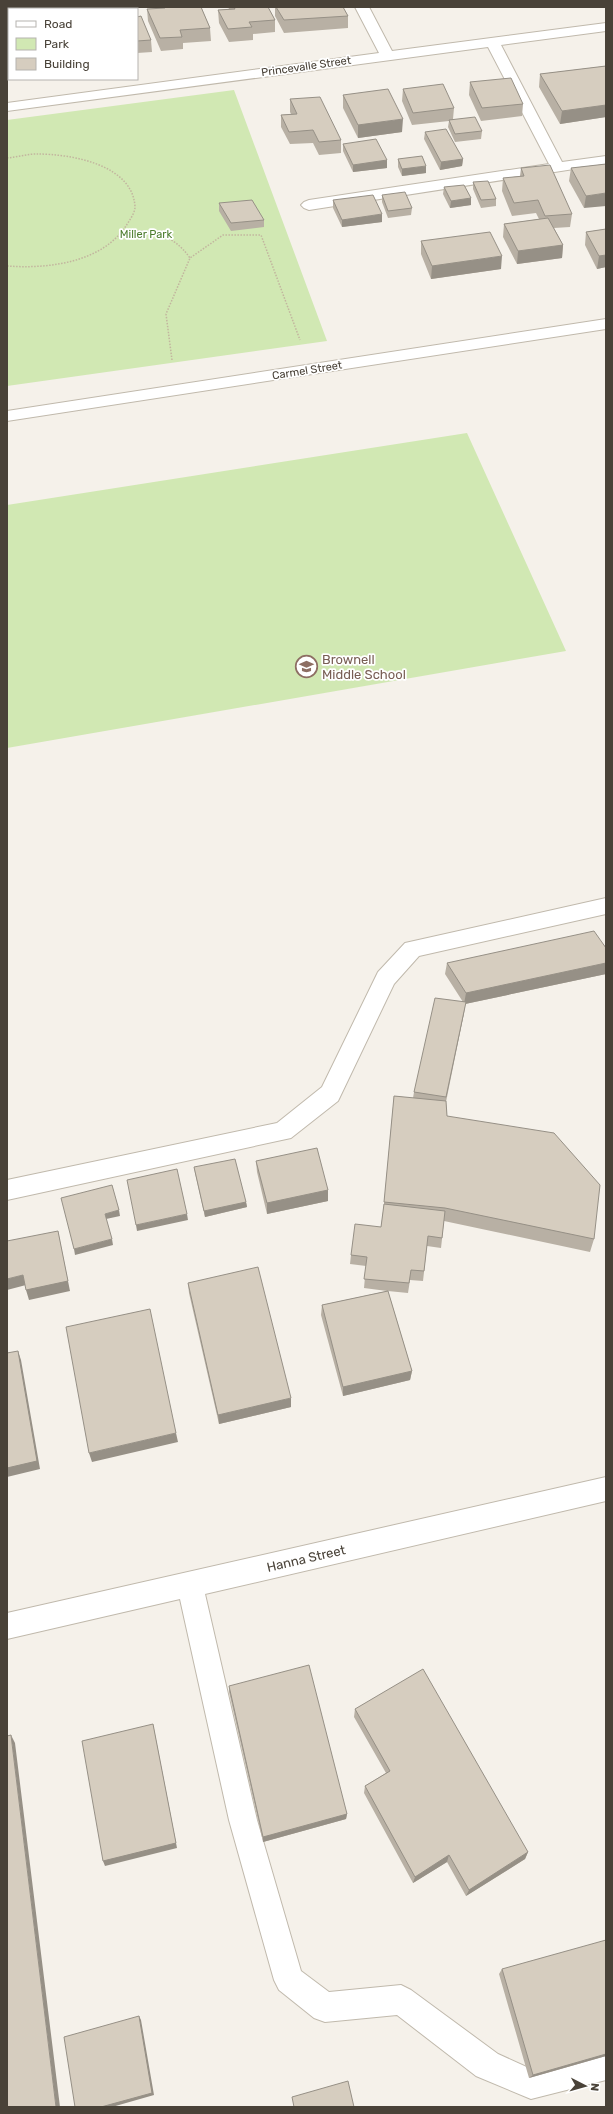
<svg xmlns="http://www.w3.org/2000/svg" width="613" height="2114" font-family="Rubik,sans-serif">
	<style>
		.green { fill: #d1e8b3 }
		.lines { fill: none; stroke-linecap: round; stroke-linejoin: round }
		.minor-casing { stroke: #c0b9ac; stroke-width: 2 }
		.path { stroke: #c2b59e; stroke-width: 1.5; stroke-dasharray: 1.5 1.5; stroke-linecap: butt }
		.minor { fill: #fff; fill-rule: evenodd }
		.wall { fill: #b8b0a4 }
		.shaded-wall { fill: #969086 }
		.building { fill: #d6cdbf; stroke: #969086 }
		.labels { text-anchor: middle; stroke-width: 3.5; stroke-linejoin: round; paint-order: stroke }
		.far-street-label { font-size: 11px; fill: #494238; stroke: #fff }
		.far-park-label { font-size: 11px; fill: #4a7b2b; stroke: #fff }
		.education-label { font-size: 13px; fill: #785e54; stroke: #fff; text-anchor: start }
		.street-label { font-size: 13px; fill: #494238; stroke: #fff }
	</style>
	<rect width="100%" height="100%" fill="#f5f1ea"/>
	<!-- green -->
	<path class="green" d="M234,90L327,341L7,386V120Z
		M467,433L566,651L7,748V505Z"/>
	<g class="lines">
		<defs>
			<path id="minor" d="M355,7H369L392,51L606,23V31L501,45L562,162L606,156V164L309,210L304,208L301,205L304,202L309,200L549,164L488,47L7,111V103L379,53Z
				M606,319V329L7,421V411Z
				M606,898V914L419,956L394,984L338,1101L291,1138L7,1200V1180L277,1123L322,1087L378,972L405,943Z
				M606,1477V1501L205,1594L257,1820L301,1971L329,1992L401,1985L411,1990L498,2054L531,2069L606,2050V2080L531,2099L476,2076L397,2015L325,2022L314,2018L279,1990L274,1980L229,1820L180,1599L7,1639V1613Z"/>
		</defs>
		<!-- minor casing -->
		<use href="#minor" class="minor-casing"/>
		<!-- path -->
		<path class="path" d="M7,158C17,157 27,154 37,154C70,154 133,164 135,207C135,213 129,221 126,226C101,263 48,269 7,266
			M125,230C154,232 172,233 190,258
			M172,360L166,314L190,258L223,235H261L300,340"/>
		<!-- minor -->
		<use href="#minor" class="minor"/>
	</g>
	<!-- wall -->
	<path class="wall" d="M119,7H138V15H137V9H120Z
		M161,7H201L210,28L211,41L183,43V49L161,51L148,21L147,9L161,8Z
		M228,7H268L275,20V32L253,34V40L229,42L219,23L218,10L229,9Z
		M275,7H343L348,16V28L284,33L275,16Z
		M137,17L151,40L152,52L137,53Z
		M7,18H9V59L7,54Z
		M606,66V117L560,124L539,87L540,74Z
		M470,82L523,104L522,116L481,121L469,95Z
		M403,89L454,108L453,119L482,131L481,139L455,142L448,127L449,121L412,125L402,101Z
		M343,95L402,132L358,138L343,108Z
		M290,99L341,140V153L319,155L313,143L290,144L281,127V115L291,114L290,112Z
		M425,132L463,159L462,166L440,170L424,139Z
		M343,144L387,160V168L353,172L343,151Z
		M398,159L426,173L402,176L398,167Z
		M606,164L584,208L569,181L571,168Z
		M521,168L572,214L570,227L554,228L563,245L562,258L517,264L503,237L504,224L539,219L536,213L512,216L502,191L503,178L520,176Z
		M473,182L496,199V206L481,208L473,189Z
		M444,187L471,198V205L450,208L443,194Z
		M382,195L412,208L411,215L388,218L382,202Z
		M333,200L382,222L342,227L333,208Z
		M219,203L264,220V227L231,231L219,211Z
		M606,229V267L597,269L585,245L586,232Z
		M421,241L501,269L431,279L421,254Z
		M606,948V974L465,1004L464,1013L446,1102L447,1116L594,1239L590,1252L444,1221L441,1248L427,1246L423,1281L410,1280L408,1293L388,1291L412,1371L410,1380L343,1396L321,1315L322,1305L387,1291L364,1288L366,1266L350,1264L351,1255L381,1227L384,1204L394,1096L413,1098L414,1092L463,1002L445,974L447,963Z
		M256,1161L328,1190V1201L267,1214L257,1172Z
		M194,1167L246,1202L247,1207L205,1217L195,1173Z
		M188,1283L291,1407L219,1424L189,1293Z
		M229,1686L347,1814L346,1819L263,1842L229,1692Z
		M355,1709L528,1852L525,1859L466,1896L447,1862L413,1883L364,1793L365,1786L386,1773L354,1717Z
		M502,1969L606,2056L529,2078L499,1974Z"/>
	<!-- shaded-wall -->
	<path class="shaded-wall" d="M606,105V117L560,124L562,111Z
		M403,119L402,132L358,138V125Z
		M463,159L462,166L440,170L441,162Z
		M387,160V168L353,172V165Z
		M426,166V173L402,176V169Z
		M606,193V206L584,208L586,196Z
		M471,198V205L450,208L451,201Z
		M382,214V222L342,227V220Z
		M563,245L562,258L517,264L518,251Z
		M606,255V267L597,269L599,256Z
		M502,256L501,269L431,279L432,266Z
		M606,963V974L465,1004L464,1013L444,1107L446,1097L464,1004L466,993Z
		M328,1190V1201L267,1214V1203Z
		M246,1202L247,1207L205,1217L204,1211Z
		M119,1210L120,1216L106,1219L105,1214Z
		M187,1214L188,1220L137,1231L136,1225Z
		M58,1231L70,1291L29,1300L26,1290Z
		M112,1239L113,1245L75,1255L74,1249Z
		M23,1275L26,1285L7,1290V1279Z
		M18,1351L21,1360L40,1469L7,1477V1468Z
		M412,1371L410,1380L343,1396V1387Z
		M291,1398V1407L219,1424L218,1415Z
		M176,1433L178,1442L92,1462L89,1453Z
		M153,1724L177,1848L105,1866L103,1861Z
		M11,1735L15,1743L60,2107H56Z
		M347,1814L346,1819L263,1842V1837Z
		M528,1852L525,1859L466,1896L469,1890Z
		M449,1855L447,1862L413,1883L415,1877Z
		M139,2016L141,2020L154,2095L112,2107H101Z
		M606,2054V2056L529,2078L533,2075Z"/>
	<!-- building -->
	<path class="building" d="M96,7H117L118,9H79L78,8Z
		M120,7H138V8L120,9Z
		M165,7H201L210,28L180,30L182,37L160,38L147,9L165,8Z
		M234,7H268L275,20L249,22L252,27L228,29L218,10L235,9Z
		M276,7H343L348,16L284,20Z
		M141,16L151,40L137,41V17Z
		M7,18H9V51L7,46Z
		M606,66V105L562,111L540,74Z
		M511,78L523,104L482,108L470,82Z
		M443,84L454,108L413,113L403,89Z
		M388,89L403,119L358,125L343,95Z
		M320,97L341,140L319,142L313,130L289,132L281,115L297,114L290,99Z
		M475,117L482,131L455,134L449,120Z
		M446,129L463,159L441,162L425,132Z
		M376,139L387,160L353,165L343,144Z
		M422,156L426,166L402,169L398,159Z
		M606,164V193L586,196L571,168Z
		M550,165L572,214L545,216L538,200L514,203L503,178L524,176L521,168Z
		M488,181L496,199L481,200L473,182Z
		M464,185L471,198L451,201L444,187Z
		M405,192L412,208L388,211L382,195Z
		M373,195L382,214L342,220L333,200Z
		M252,200L264,220L231,223L219,203Z
		M548,218L563,245L518,251L504,224Z
		M606,229V255L599,256L586,232Z
		M490,232L502,256L432,266L421,241Z
		M594,931L606,948V963L466,993L447,963Z
		M435,998L466,1002L446,1097L414,1092Z
		M394,1096L446,1101L447,1116L554,1133L600,1185L594,1239L445,1208L384,1202Z
		M317,1148L328,1190L267,1203L256,1161Z
		M235,1159L246,1202L204,1211L194,1167Z
		M177,1169L187,1214L136,1225L127,1180Z
		M112,1185L119,1210L105,1214L112,1239L74,1249L61,1198Z
		M384,1204L445,1211L442,1238L428,1236L424,1271L411,1270L409,1283L364,1279L367,1257L351,1255L355,1224L381,1227Z
		M58,1231L68,1281L26,1290L23,1275L7,1279V1241Z
		M258,1267L291,1398L218,1415L188,1283Z
		M388,1291L412,1371L343,1387L322,1305Z
		M150,1309L176,1433L89,1453L66,1327Z
		M18,1351L37,1461L7,1468V1353Z
		M309,1665L347,1814L263,1837L229,1686Z
		M423,1669L528,1852L469,1890L449,1855L415,1877L365,1786L390,1771L355,1709Z
		M153,1724L176,1843L103,1861L82,1741Z
		M11,1735L56,2107H7V1736Z
		M606,1940V2054L533,2075L502,1969Z
		M139,2016L152,2093L101,2107H75L64,2037Z
		M348,2081L354,2107H294L292,2097Z"/>
	<!-- icons -->
	<defs>
		<symbol id="school-ring" viewBox="-11 -11 22 22"><circle r="9.5" fill="#fff" stroke="#8d6e63" stroke-width="1.5"/><path d="M0-5L7-2L0 1L-7-2ZM-4 1L0 2.5L4 1V4Q0 6-4 4Z" fill="#8d6e63"/></symbol>
	</defs>
	<g fill-rule="evenodd">
		<use href="#school-ring" x="294" y="654" width="25" height="25"/>
	</g>
	<g class="labels">
		<!-- far-street labels -->
		<g class="far-street-label">
			<text transform="translate(306 66) rotate(-8)" y="4">Princevalle Street</text>
			<text transform="translate(307 370) rotate(-9)" y="4">Carmel Street</text>
		</g>
		<!-- far-park labels -->
		<g class="far-park-label">
			<text x="146" y="238">Miller Park</text>
		</g>
		<!-- education labels -->
		<g class="education-label">
			<text x="322" y="664">Brownell<tspan x="322" dy="15">Middle School</tspan></text>
		</g>
		<!-- street labels -->
		<g class="street-label">
			<text transform="translate(306 1558) rotate(-13)" y="5">Hanna Street</text>
		</g>
	</g>
	<!-- border -->
	<rect width="613" height="2114" fill="none" stroke="#494238" stroke-width="16"/>
	<!-- legend -->
	<rect x="8" y="8" width="130" height="72" fill="#ffffff" stroke="#b6b3af"/>
	<rect x="16" y="21" width="20" height="6" fill="#ffffff" stroke="#b6b3af"/>
	<text x="44" y="28" font-size="12" fill="#494238">Road</text>
	<rect x="16" y="38" width="20" height="12" fill="#d1e8b3" stroke="#b6b3af"/>
	<text x="44" y="48" font-size="12" fill="#494238">Park</text>
	<rect x="16" y="58" width="20" height="12" fill="#d6cdbf" stroke="#b6b3af"/>
	<text x="44" y="68" font-size="12" fill="#494238">Building</text>
	<!-- north arrow -->
	<g transform="translate(585 2086) rotate(96)" stroke="#ffffff" stroke-width="3" paint-order="stroke">
	<path d="M0-3L7 15L0 10L-7 15Z" fill="#494238"/>
	<text y="-6" font-size="11" font-weight="bold" text-anchor="middle" fill="#494238">N</text>
	</g>
</svg>
